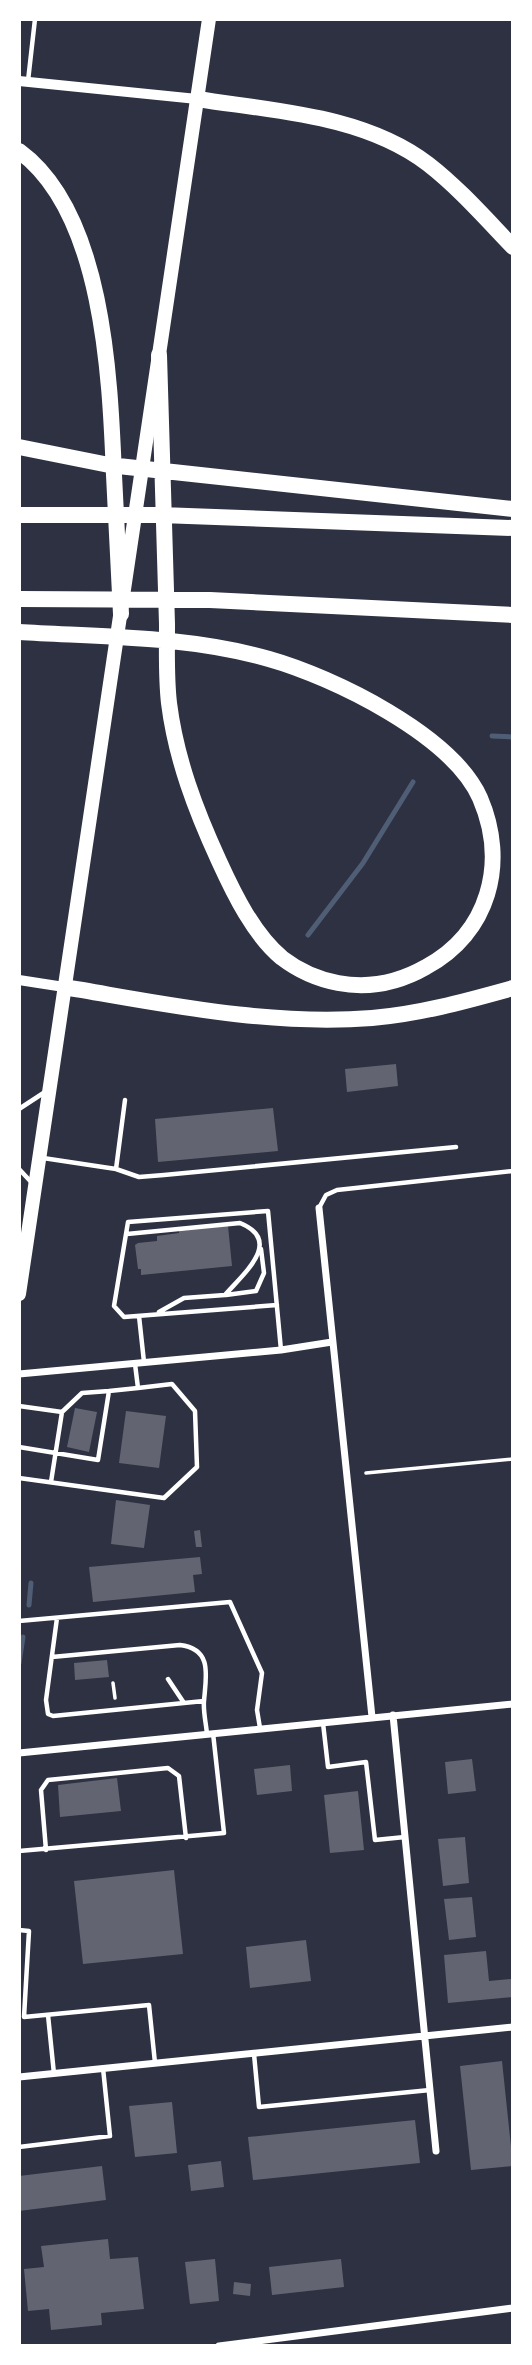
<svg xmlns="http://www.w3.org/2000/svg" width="532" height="2365" font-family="'Fira Sans',sans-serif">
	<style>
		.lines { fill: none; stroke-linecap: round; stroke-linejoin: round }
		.stream { stroke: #4f5d75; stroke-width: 5 }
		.building { fill: #626471 }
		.path { stroke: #fff; stroke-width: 3.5 }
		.service { stroke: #fff; stroke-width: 4.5 }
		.minor { stroke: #fff; stroke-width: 7 }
		.tertiary { stroke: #fff; stroke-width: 10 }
		.primary { stroke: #fff; stroke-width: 14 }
		.motorway { stroke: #fff; stroke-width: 16 }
	</style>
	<rect width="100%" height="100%" fill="#2d3142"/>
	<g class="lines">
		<!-- stream -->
		<path class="stream" d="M492,736L513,737
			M308,935L363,863L413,782
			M29,1605L31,1583
			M19,1663L23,1637"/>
	</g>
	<!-- building -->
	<path class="building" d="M396,1064L398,1086L347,1092L345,1069Z
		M273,1108L278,1151L158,1162L155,1119Z
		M228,1226L232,1266L141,1275V1269H138L135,1245L138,1243L157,1241V1236L179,1233V1230Z
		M75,1408L97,1412L89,1452L67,1447Z
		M126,1411L166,1416L159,1468L119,1463Z
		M116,1500L150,1505L144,1548L111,1544Z
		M200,1530L202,1547H196L194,1531Z
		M200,1557L202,1574L193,1575L195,1592L93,1602L89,1567Z
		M107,1660L109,1677L75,1680L74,1663Z
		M472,1759L476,1791L448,1794L445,1762Z
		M290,1765L292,1791L257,1795L254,1769Z
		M117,1778L121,1811L60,1817L58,1785Z
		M358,1791L364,1850L330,1853L324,1795Z
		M465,1837L469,1883L443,1886L438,1839Z
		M174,1870L183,1954L83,1964L74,1881Z
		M472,1897L476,1937L449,1940L444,1899Z
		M306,1940L311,1981L250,1988L246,1947Z
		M486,1951L489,1981L511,1979L513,1997L448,2003L444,1955Z
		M502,2061L513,2166L471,2170L460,2066Z
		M172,2102L177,2153L135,2157L129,2106Z
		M415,2120L420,2163L253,2180L248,2137Z
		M221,2161L224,2187L191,2191L188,2165Z
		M102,2166L106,2200L19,2211V2176Z
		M108,2239L110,2259L138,2257L144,2309L101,2313L102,2325L51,2330L49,2309L28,2311L24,2269L44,2267L41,2246Z
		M215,2259L219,2301L190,2304L185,2262Z
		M341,2259L344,2287L272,2295L269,2267Z
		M234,2282L251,2284L250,2296L233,2294Z"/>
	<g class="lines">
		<!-- path -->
		<path class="path" d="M366,1473L513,1459
			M113,1683L115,1698"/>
		<!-- service -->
		<path class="service" d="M28,81L35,19
			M19,1109L45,1092
			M43,1158L116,1169L125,1100
			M19,1169L33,1184
			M116,1169L139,1177L164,1175L456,1147
			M319,1208L326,1195L337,1190L513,1171
			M127,1234L240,1223C284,1241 243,1274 225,1295L184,1298L159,1312
			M226,1295L256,1291L264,1273L261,1249
			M277,1305L124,1317L114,1306L128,1222L268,1211L281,1350
			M139,1316L144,1362
			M19,1406L62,1412L82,1393L109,1391
			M19,1447L98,1460L109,1391L138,1388L135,1364
			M19,1478L164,1498L197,1467L195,1411L172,1384L138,1388
			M51,1482L62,1412
			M57,1618L46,1700L48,1714L53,1716L204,1701
			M19,1621L230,1602L262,1673L257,1710L260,1728
			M52,1657L180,1645C213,1649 206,1676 204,1701C203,1711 206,1723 207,1734
			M168,1679L184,1703
			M323,1723L328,1767L366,1762L375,1840L405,1837
			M46,1850L41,1790L48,1780L168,1768L179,1776L186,1838
			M19,1851L224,1833L213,1733
			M19,1930L29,1931L24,2017L149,2005L155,2063
			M48,2015L54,2074
			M254,2054L259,2107L430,2090
			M19,2147L110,2136L103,2068"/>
		<!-- minor -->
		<path class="minor" d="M319,1208L372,1717
			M19,1374L281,1350L332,1342
			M393,1715L436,2151
			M19,1753L513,1704
			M19,2077L513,2027
			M219,2346L513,2308"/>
		<!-- tertiary -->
		<path class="tertiary" d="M19,81L197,99
			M19,980L64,987"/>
		<!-- primary -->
		<path class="primary" d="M19,1294L209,19"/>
		<!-- motorway -->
		<path class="motorway" d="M197,99C274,111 364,115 428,164C459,188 486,219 513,247
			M19,151C104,213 110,379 114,475C116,522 119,568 121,614
			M19,447L109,465L513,509
			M19,515H161L513,528
			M19,599L210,600L513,615
			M19,632C102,637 189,636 269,659C333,677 452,735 480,798C508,863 489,933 426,967C398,983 370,989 338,983C317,979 299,971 282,958C254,935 234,894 219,861C196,811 176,759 169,703C166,677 167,650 167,624L159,355
			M64,987C166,1004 267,1026 372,1018C420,1014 466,1001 513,988"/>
	</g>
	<!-- border -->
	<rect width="532" height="2365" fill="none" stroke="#ffffff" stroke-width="42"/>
</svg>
